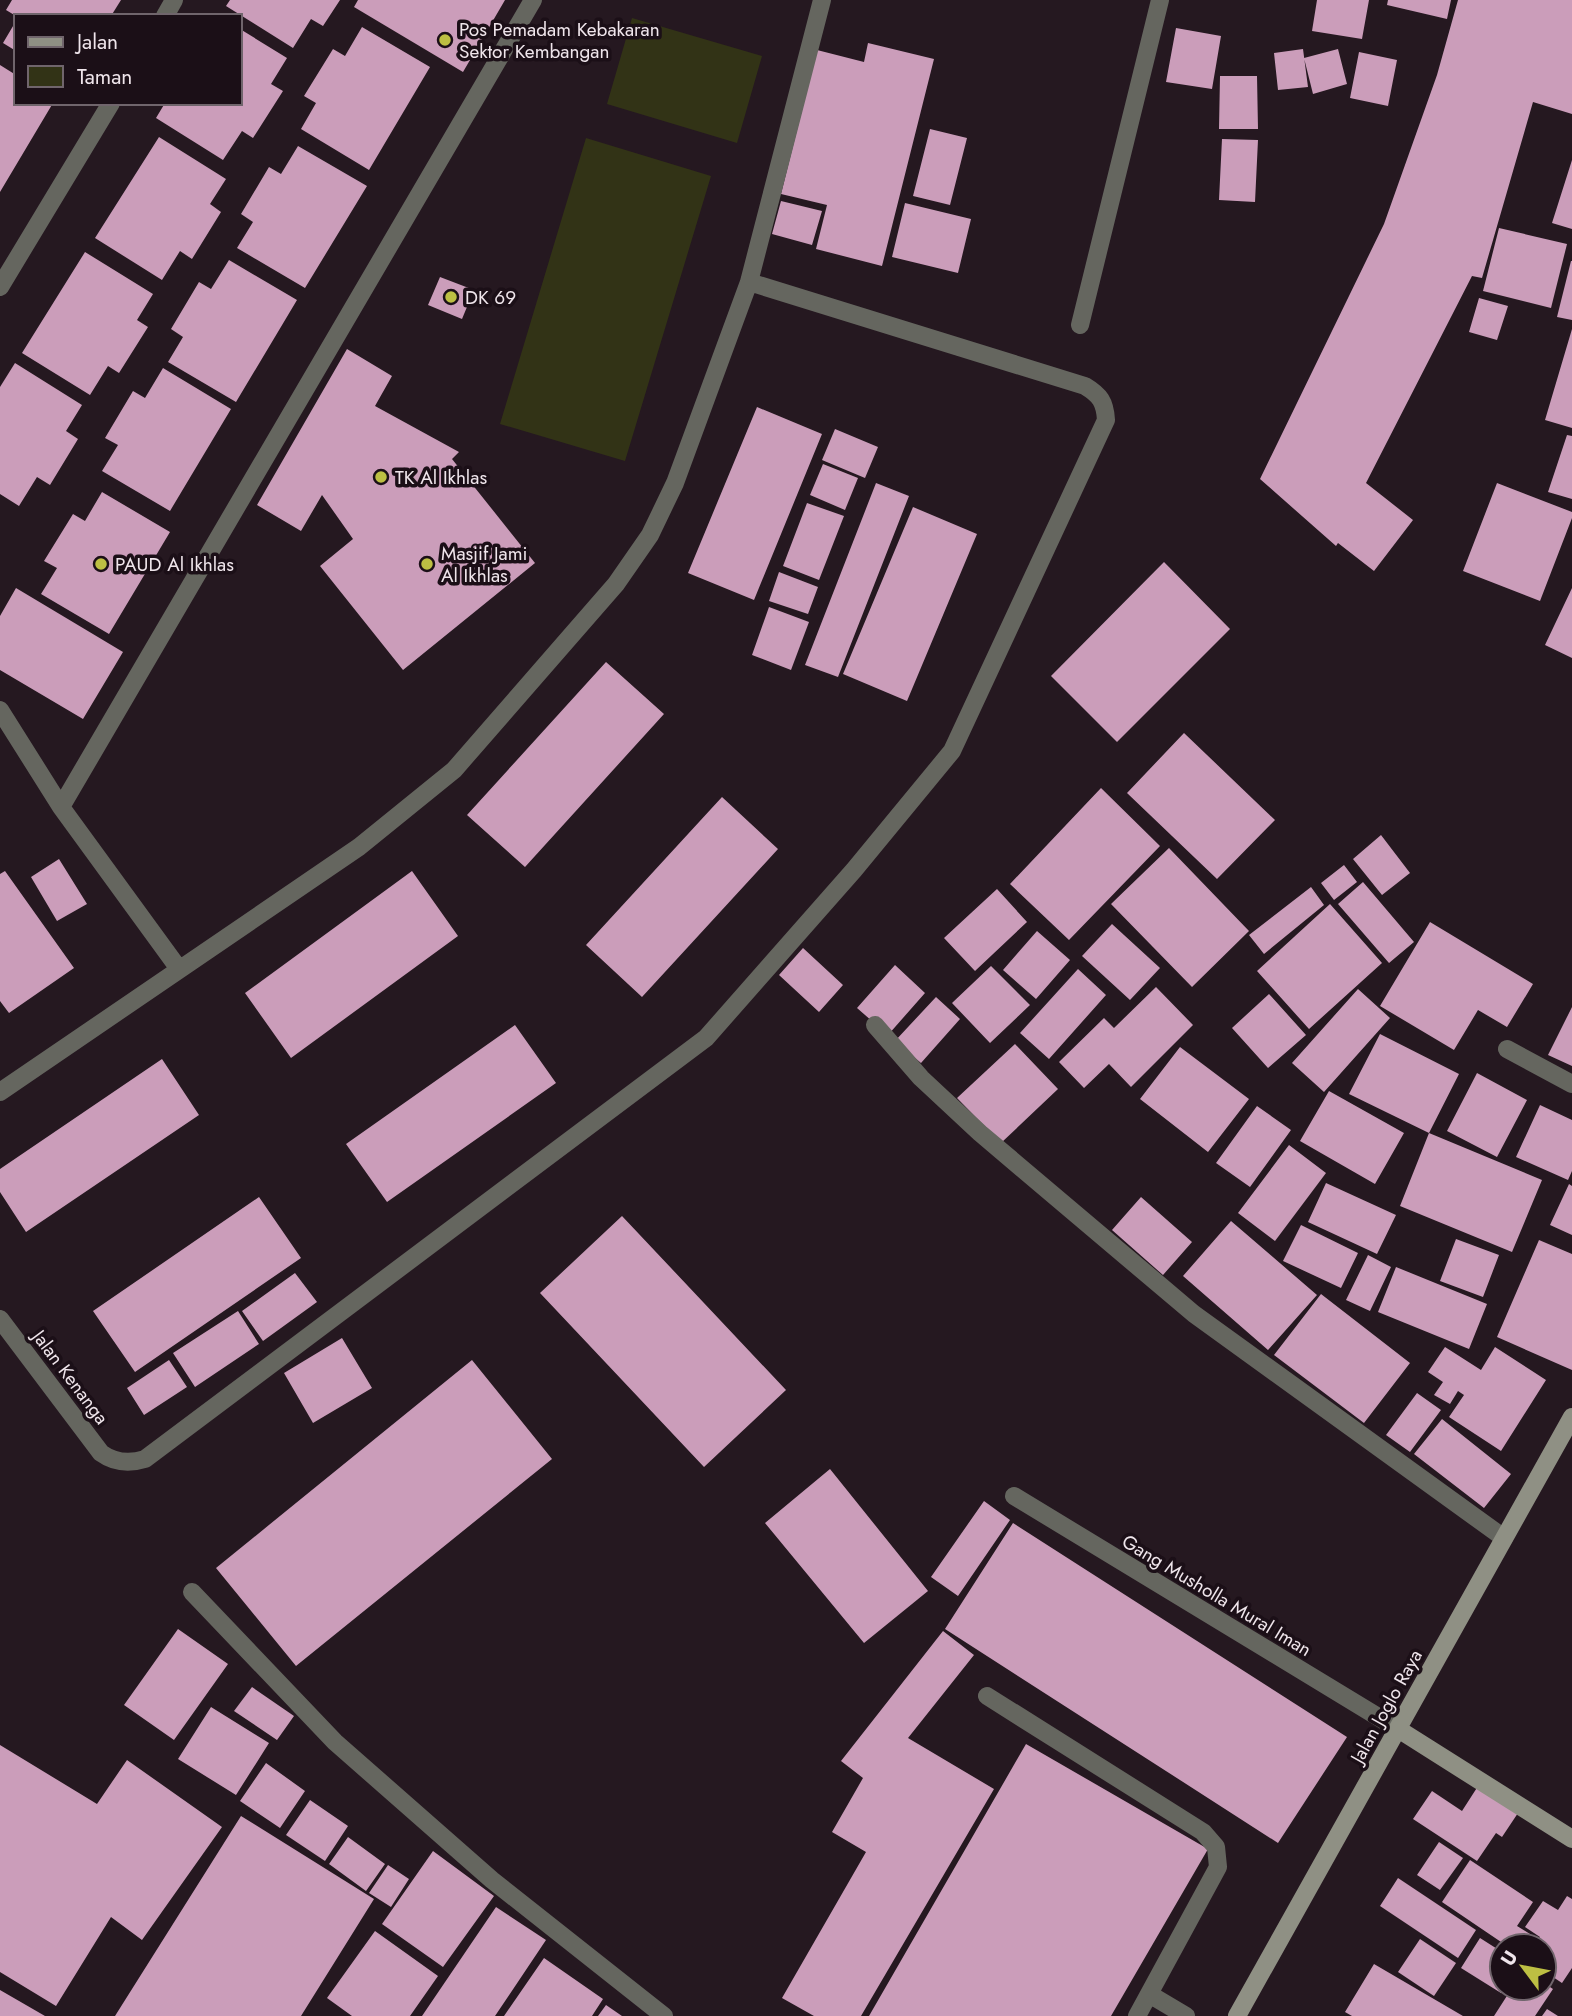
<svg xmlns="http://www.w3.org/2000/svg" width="1572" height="2016" font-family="Jost,sans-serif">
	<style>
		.green { fill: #323316 }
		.building { fill: #cb9dba }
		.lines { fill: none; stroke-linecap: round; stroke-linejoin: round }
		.lane { stroke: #65665f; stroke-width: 18 }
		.street { stroke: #65665f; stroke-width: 18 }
		.secondary { stroke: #8f9084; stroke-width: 18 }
		.poi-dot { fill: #bdbf43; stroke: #1b0f17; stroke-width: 2.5 }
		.labels { text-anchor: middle; stroke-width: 7; stroke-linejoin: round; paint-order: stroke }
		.poi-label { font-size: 19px; fill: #efe5eb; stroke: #1b0f17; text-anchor: start }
		.street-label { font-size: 19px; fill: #efe5eb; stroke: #1b0f17 }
	</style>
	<rect width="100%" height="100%" fill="#251820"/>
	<!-- green -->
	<path class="green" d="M632,18L762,56L737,143L607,104Z
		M586,138L711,176L625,461L500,424Z"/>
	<!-- building -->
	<path class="building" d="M12,0H121L111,16H16L6,10Z
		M230,0H340L323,26L311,19L293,48L226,6Z
		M358,0H505L463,72L354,7Z
		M1317,0H1369L1362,39L1312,31Z
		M1388,0H1451L1447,19L1387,5Z
		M1458,0H1572V114L1533,102L1482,278L1472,276L1366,483L1413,520L1374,571L1338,543L1336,546L1260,479L1384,224L1437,75Z
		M16,21V51L3,43Z
		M362,27L430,67L369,170L301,129L316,103L304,96L333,49L345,56Z
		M1176,28L1221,36L1212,89L1166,82Z
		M240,29L287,58L271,84L283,91L253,138L242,131L223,160L156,118L165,103H240Z
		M868,43L934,59L882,266L816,249L827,205L781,194L817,50L864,62Z
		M1303,49L1308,87L1278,90L1274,53Z
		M1338,49L1347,84L1313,94L1304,58Z
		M1359,52L1397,60L1388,106L1350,98Z
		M0,65L16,75V103H53L0,192Z
		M1220,76H1257L1258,129H1219Z
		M930,129L967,138L950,205L913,196Z
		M159,137L226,179L210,204L221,212L192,259L180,251L162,280L95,238Z
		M1222,139L1258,140L1255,202L1219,200Z
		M298,146L367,186L305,288L237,248L253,222L241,214L269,167L281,174Z
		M1572,160V229L1552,223Z
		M781,201L822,211L812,245L772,234Z
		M905,203L971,219L958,273L892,257Z
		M1499,228L1567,244L1551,308L1483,291Z
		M85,252L153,294L137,320L148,327L119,373L108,366L90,395L22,353Z
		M229,260L297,300L236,402L168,362L183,337L171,329L199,282L211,289Z
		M1571,261H1572V320L1557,317Z
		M440,277L474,290L462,319L428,305Z
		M1479,298L1508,306L1497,340L1469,332Z
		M1572,329V428L1545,420Z
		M347,349L392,376L375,406L459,452L452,459L535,563L403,670L320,566L353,539L322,495L301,531L257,505Z
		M15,363L82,405L66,431L78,439L50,485L37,477L19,506L0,494V387Z
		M163,368L231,409L170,511L102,471L118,445L105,438L133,391L145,398Z
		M757,407L822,434L754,600L688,573Z
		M835,429L878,447L865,478L822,460Z
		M1567,435L1572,436V499L1548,492Z
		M823,464L858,478L845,510L810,495Z
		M876,483L909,496L838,677L805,665Z
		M1497,483L1572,512V518L1540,601L1463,571Z
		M102,492L170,532L109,634L41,594L57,568L44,561L73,514L85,521Z
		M807,503L844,516L819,580L783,566Z
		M913,507L977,534L907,701L843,674Z
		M1164,562L1230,629L1117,742L1051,676Z
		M779,572L818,587L808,614L769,601Z
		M16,588L123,652L83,719L0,670V616Z
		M1572,588V658L1545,645Z
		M769,607L809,622L791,670L752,655Z
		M606,662L664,714L525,867L467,815Z
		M1184,733L1275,820L1217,879L1127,793Z
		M1101,788L1160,846L1069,940L1010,884Z
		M722,797L778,849L642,997L586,945Z
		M1381,835L1410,873L1382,895L1353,859Z
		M1169,848L1249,931L1192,987L1111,904Z
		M59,859L87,904L57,921L31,877Z
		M1344,865L1357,882L1334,900L1321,883Z
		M5,871L74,968L9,1013L0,1001V874Z
		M412,871L458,936L291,1058L245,993Z
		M1363,882L1414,942L1389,963L1338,904Z
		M1311,887L1324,905L1264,954L1249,935Z
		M997,889L1027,922L975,971L944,938Z
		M1330,904L1382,963L1309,1029L1257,971Z
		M1430,922L1533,984L1507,1027L1478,1010L1454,1050L1380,1006Z
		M1112,924L1160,968L1130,1000L1082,956Z
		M1037,931L1070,960L1036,999L1003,970Z
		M803,948L843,985L819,1012L779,975Z
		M895,965L925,993L888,1035L857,1008Z
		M991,966L1030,1005L990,1043L952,1003Z
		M1078,969L1106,995L1049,1059L1020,1033Z
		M1156,987L1193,1025L1131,1087L1109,1064L1084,1088L1059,1062L1104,1018L1114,1028Z
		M1358,989L1390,1018L1324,1092L1292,1063Z
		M1269,994L1306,1035L1268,1068L1232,1028Z
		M936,997L960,1019L921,1063L895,1041Z
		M1572,1007V1066L1548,1055Z
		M515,1025L556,1083L387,1202L346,1144Z
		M1380,1034L1459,1074L1429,1133L1349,1094Z
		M1015,1044L1058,1089L1001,1143L957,1098Z
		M1180,1047L1249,1099L1208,1152L1140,1099Z
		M162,1059L199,1115L26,1232L0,1192V1169Z
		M1477,1073L1527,1100L1497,1157L1447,1131Z
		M1329,1091L1404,1133L1375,1184L1300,1141Z
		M1540,1105L1572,1120V1171L1568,1180L1516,1157Z
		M1257,1106L1291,1130L1250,1187L1216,1163Z
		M1429,1133L1542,1180L1512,1252L1400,1206Z
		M1289,1145L1326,1173L1275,1241L1238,1213Z
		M1326,1183L1396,1215L1377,1254L1308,1222Z
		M1569,1184L1572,1186V1235L1550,1225Z
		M259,1197L301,1258L135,1372L93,1311Z
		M1141,1197L1192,1242L1163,1275L1112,1230Z
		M622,1216L786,1390L704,1467L540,1293Z
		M1231,1221L1317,1295L1268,1350L1183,1276Z
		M1301,1225L1358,1253L1341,1288L1283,1261Z
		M1456,1239L1499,1255L1483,1297L1440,1281Z
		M1539,1240L1572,1254V1370L1497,1337Z
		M1368,1255L1391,1267L1370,1311L1346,1300Z
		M1396,1267L1487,1304L1469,1349L1378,1312Z
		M295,1273L317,1302L263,1341L242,1311Z
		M1321,1294L1410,1363L1364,1423L1274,1355Z
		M238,1311L259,1344L195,1387L173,1353Z
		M342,1338L372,1388L313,1423L284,1373Z
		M1445,1347L1481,1370L1495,1347L1546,1380L1501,1451L1449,1417L1464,1395L1458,1391L1450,1404L1434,1395L1443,1382L1428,1372Z
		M169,1360L187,1387L144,1415L127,1388Z
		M472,1360L552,1459L296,1666L216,1568Z
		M1417,1393L1441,1410L1410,1452L1386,1435Z
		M1442,1419L1511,1474L1484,1508L1414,1454Z
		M830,1469L928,1591L864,1643L765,1523Z
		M984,1501L1010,1520L958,1596L931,1577Z
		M1013,1523L1347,1737L1278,1843L945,1629Z
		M178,1629L228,1664L174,1740L124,1705Z
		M943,1631L974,1655L908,1738L994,1789L861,2016H814L782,1998L866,1852L832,1832L863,1778L841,1761Z
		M252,1687L294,1716L277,1740L234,1711Z
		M211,1707L269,1743L236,1795L178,1759Z
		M1026,1744L1208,1849L1111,2016H869Z
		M0,1745L97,1804L127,1760L222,1827L142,1940L111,1917L56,2006L0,1972Z
		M266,1763L305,1791L280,1828L240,1801Z
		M1480,1783L1520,1810L1502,1837L1496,1833L1477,1861L1413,1819L1432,1791L1462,1811Z
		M310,1800L348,1826L325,1861L286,1835Z
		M241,1816L374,1899L301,2016H115Z
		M348,1837L385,1864L366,1891L329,1864Z
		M1439,1842L1463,1858L1440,1890L1417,1875Z
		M433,1851L494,1896L443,1967L382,1924Z
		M1470,1860L1533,1902L1517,1926L1530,1934L1522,1946H1512L1506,1942L1504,1944L1442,1902Z
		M388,1865L409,1879L391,1907L369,1893Z
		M1398,1878L1476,1930L1458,1958L1380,1906Z
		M1567,1896L1572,1899V1968L1562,1983L1544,1971V1946H1534L1540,1937L1525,1927L1543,1901L1558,1910Z
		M496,1907L546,1940L495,2016H422Z
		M375,1931L438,1976L410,2016H352L327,1998Z
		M1480,1938L1502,1952V1988H1504L1501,1993L1461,1968Z
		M1420,1939L1456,1963L1434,1996L1398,1972Z
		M544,1958L603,1999L592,2016H504Z
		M1374,1964L1463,2016H1352L1345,2012Z
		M1544,1983L1553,1989L1535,2016H1494L1512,1988H1544Z
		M0,1990L45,2016H0Z
		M606,2005L622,2016H598Z
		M1547,2009L1558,2016H1542Z"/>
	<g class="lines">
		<!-- lane -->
		<path class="lane" d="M192,1592L335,1742L492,1880L664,2016
			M987,1696L1203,1832L1216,1847L1218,1867L1137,2016
			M1149,1994L1186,2016"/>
		<!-- street -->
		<path class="street" d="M165,16L174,0
			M0,287L111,103
			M1080,325L1160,0
			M0,710L61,807L179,969
			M61,807L533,0
			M875,1025L921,1078L980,1133L1194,1314L1504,1538
			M1507,1049L1572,1084
			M0,1092L359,847L454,770L616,584L650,535L675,483L749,282L822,0
			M0,1319L101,1453C115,1463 129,1464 145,1459L706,1038L854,870L952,751L1106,420C1105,402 1100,395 1085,386L749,282
			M1014,1496L1398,1729"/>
		<!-- secondary -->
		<path class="secondary" d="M1398,1729L1572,1839
			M1237,2016L1572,1417"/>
	</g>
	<!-- markers -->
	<g class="poi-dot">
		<circle cx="445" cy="40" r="7"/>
		<circle cx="451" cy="297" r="7"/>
		<circle cx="381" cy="477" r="7"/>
		<circle cx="101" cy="564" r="7"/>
		<circle cx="427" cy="564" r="7"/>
	</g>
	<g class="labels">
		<!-- poi labels -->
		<g class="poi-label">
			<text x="459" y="36">Pos Pemadam Kebakaran<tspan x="459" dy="22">Sektor Kembangan</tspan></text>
			<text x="465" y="304">DK 69</text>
			<text x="395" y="484">TK Al Ikhlas</text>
			<text x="441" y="560">Masjif Jami<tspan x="441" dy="22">Al Ikhlas</tspan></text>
			<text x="115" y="571">PAUD Al Ikhlas</text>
		</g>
		<!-- street labels -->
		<g class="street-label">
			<text transform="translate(71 1377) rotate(53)" y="7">Jalan Kenanga</text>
			<text transform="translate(1217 1595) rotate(31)" y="7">Gang Musholla Mural Iman</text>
			<text transform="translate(1386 1706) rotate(-61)" y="7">Jalan Joglo Raya</text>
		</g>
	</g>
	<!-- legend -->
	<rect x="14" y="14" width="228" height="91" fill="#1b0f17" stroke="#70656c" stroke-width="2"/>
	<rect x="28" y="37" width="35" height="10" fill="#8f9084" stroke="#70656c" stroke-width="2"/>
	<text x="77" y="49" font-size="21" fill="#efe5eb">Jalan</text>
	<rect x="28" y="66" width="35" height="21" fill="#323316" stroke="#70656c" stroke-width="2"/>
	<text x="77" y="84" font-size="21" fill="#efe5eb">Taman</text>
	<!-- north arrow -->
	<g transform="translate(1523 1967) rotate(302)"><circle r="33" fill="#1b0f17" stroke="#70656c" stroke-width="2"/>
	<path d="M0-5L12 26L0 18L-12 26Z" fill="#bdbf43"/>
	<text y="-10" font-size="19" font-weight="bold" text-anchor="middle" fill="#efe5eb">U</text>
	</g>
</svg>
